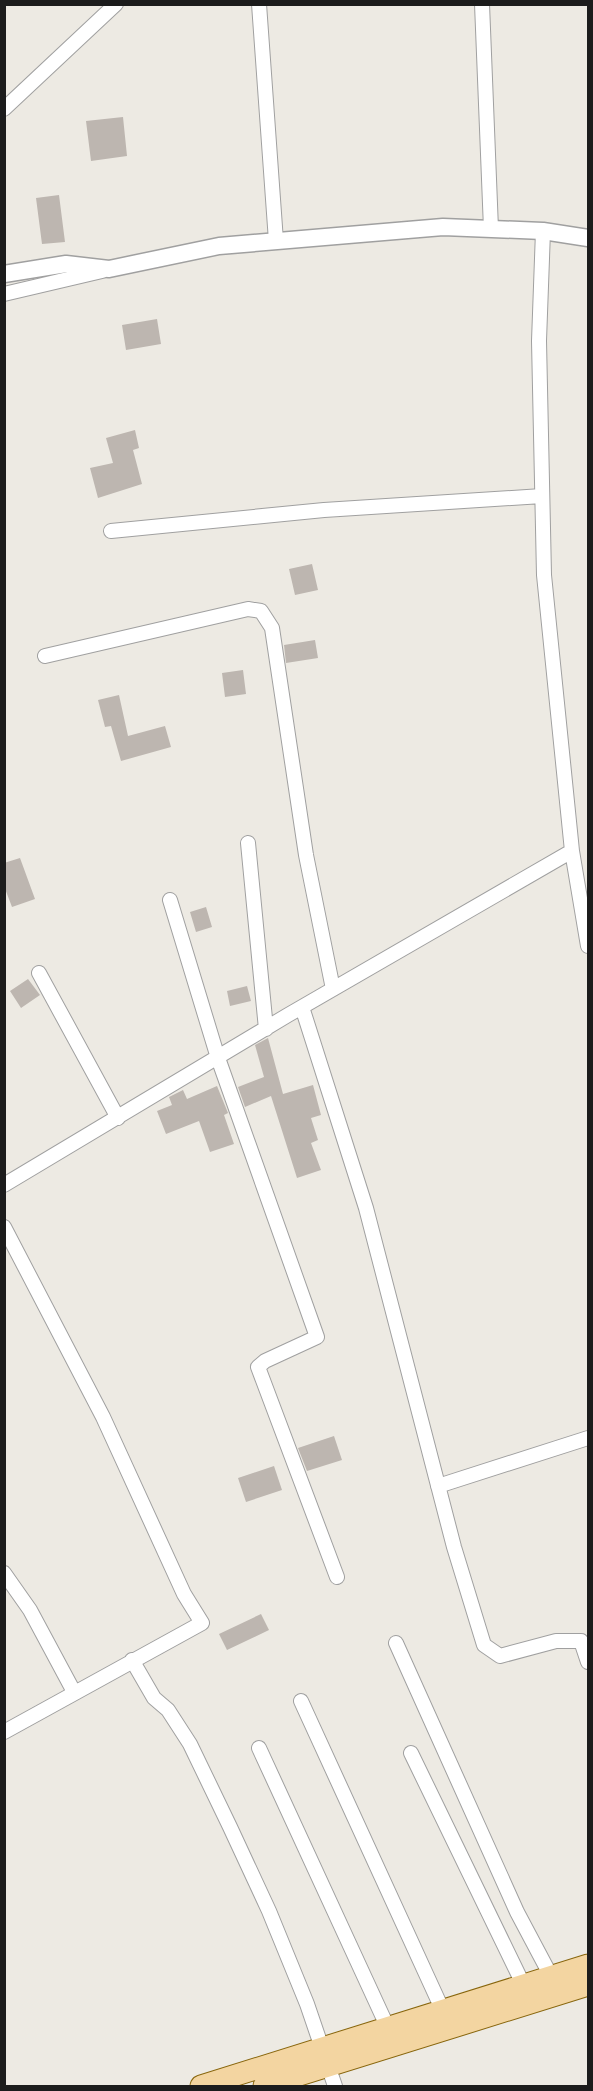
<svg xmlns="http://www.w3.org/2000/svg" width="593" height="2091" font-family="'Roboto Condensed',sans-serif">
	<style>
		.building { fill: #bdb6b0 }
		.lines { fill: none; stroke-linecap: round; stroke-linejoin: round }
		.minor-casing { stroke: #a0a0a0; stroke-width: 16 }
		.tertiary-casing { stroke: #a0a0a0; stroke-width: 19 }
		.primary-casing { stroke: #88660d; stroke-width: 23 }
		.minor { stroke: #fff; stroke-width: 14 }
		.tertiary { stroke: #fff; stroke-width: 16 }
		.primary { stroke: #f3d5a1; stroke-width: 21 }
	</style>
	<rect width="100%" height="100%" fill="#edeae3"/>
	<!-- building -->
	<path class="building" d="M123,117L127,156L91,161L86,121Z
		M59,195L65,242L42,244L36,198Z
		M157,319L161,344L126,350L122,325Z
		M135,430L139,448L133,450L142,484L98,498L90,468L113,463L106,438Z
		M312,564L318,590L295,595L289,569Z
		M315,640L318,658L286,663L284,645Z
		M243,670L246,694L225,697L222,673Z
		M119,695L128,736L165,726L171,747L121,761L111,726L105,727L98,700Z
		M20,858L35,899L12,907L4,886V863Z
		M206,907L212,927L196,932L190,912Z
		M28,979L40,995L21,1008L10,991Z
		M247,986L251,1001L230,1006L227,991Z
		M268,1038L283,1094L313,1085L321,1115L311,1118L318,1140L311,1143L321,1170L297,1178L271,1096L245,1107L238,1087L264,1077L255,1045Z
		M217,1086L228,1113L224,1115L234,1144L210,1152L199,1121L166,1134L157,1111L172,1105L169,1097L183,1090L187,1099Z
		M334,1436L342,1460L307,1471L298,1448Z
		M274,1466L282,1490L246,1502L238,1478Z
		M261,1614L269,1630L227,1650L219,1634Z"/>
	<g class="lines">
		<defs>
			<path id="minor" d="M259,4L276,241
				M482,4L491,229
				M4,109L116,4
				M543,231L539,341L544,575L572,851L588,946
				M4,294L102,271
				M111,531L324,510L542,496
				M45,656L248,609L261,611L272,628L306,855L333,989
				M248,843L266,1029
				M170,900L218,1058L317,1337L265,1361L258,1367L337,1577
				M39,973L118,1118
				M302,1007L366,1208L454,1547L484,1645L500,1656L556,1641H581L588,1662
				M4,1185L288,1015L572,851
				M4,1227L103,1417L184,1594L202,1623L4,1732
				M438,1486L588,1438
				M4,1573L30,1610L74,1692
				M396,1643L517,1912L552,1978
				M132,1660L154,1698L168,1710L190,1744L230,1827L269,1911L307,2004L335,2086
				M301,1701L443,2011
				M259,1748L388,2028
				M411,1753L523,1984"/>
			<path id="tertiary" d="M4,274L66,264L109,269L219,246L443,227L543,231L588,238"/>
			<path id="primary" d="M201,2086L588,1965
				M264,2086L588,1985"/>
		</defs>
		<!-- minor casing -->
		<use href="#minor" class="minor-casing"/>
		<!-- tertiary casing -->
		<use href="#tertiary" class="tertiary-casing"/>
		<!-- primary casing -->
		<use href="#primary" class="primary-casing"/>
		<!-- minor -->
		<use href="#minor" class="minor"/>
		<!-- tertiary -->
		<use href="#tertiary" class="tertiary"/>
		<!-- primary -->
		<use href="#primary" class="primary"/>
	</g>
	<!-- border -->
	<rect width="593" height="2091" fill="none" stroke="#1c1c1c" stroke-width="12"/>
</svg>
